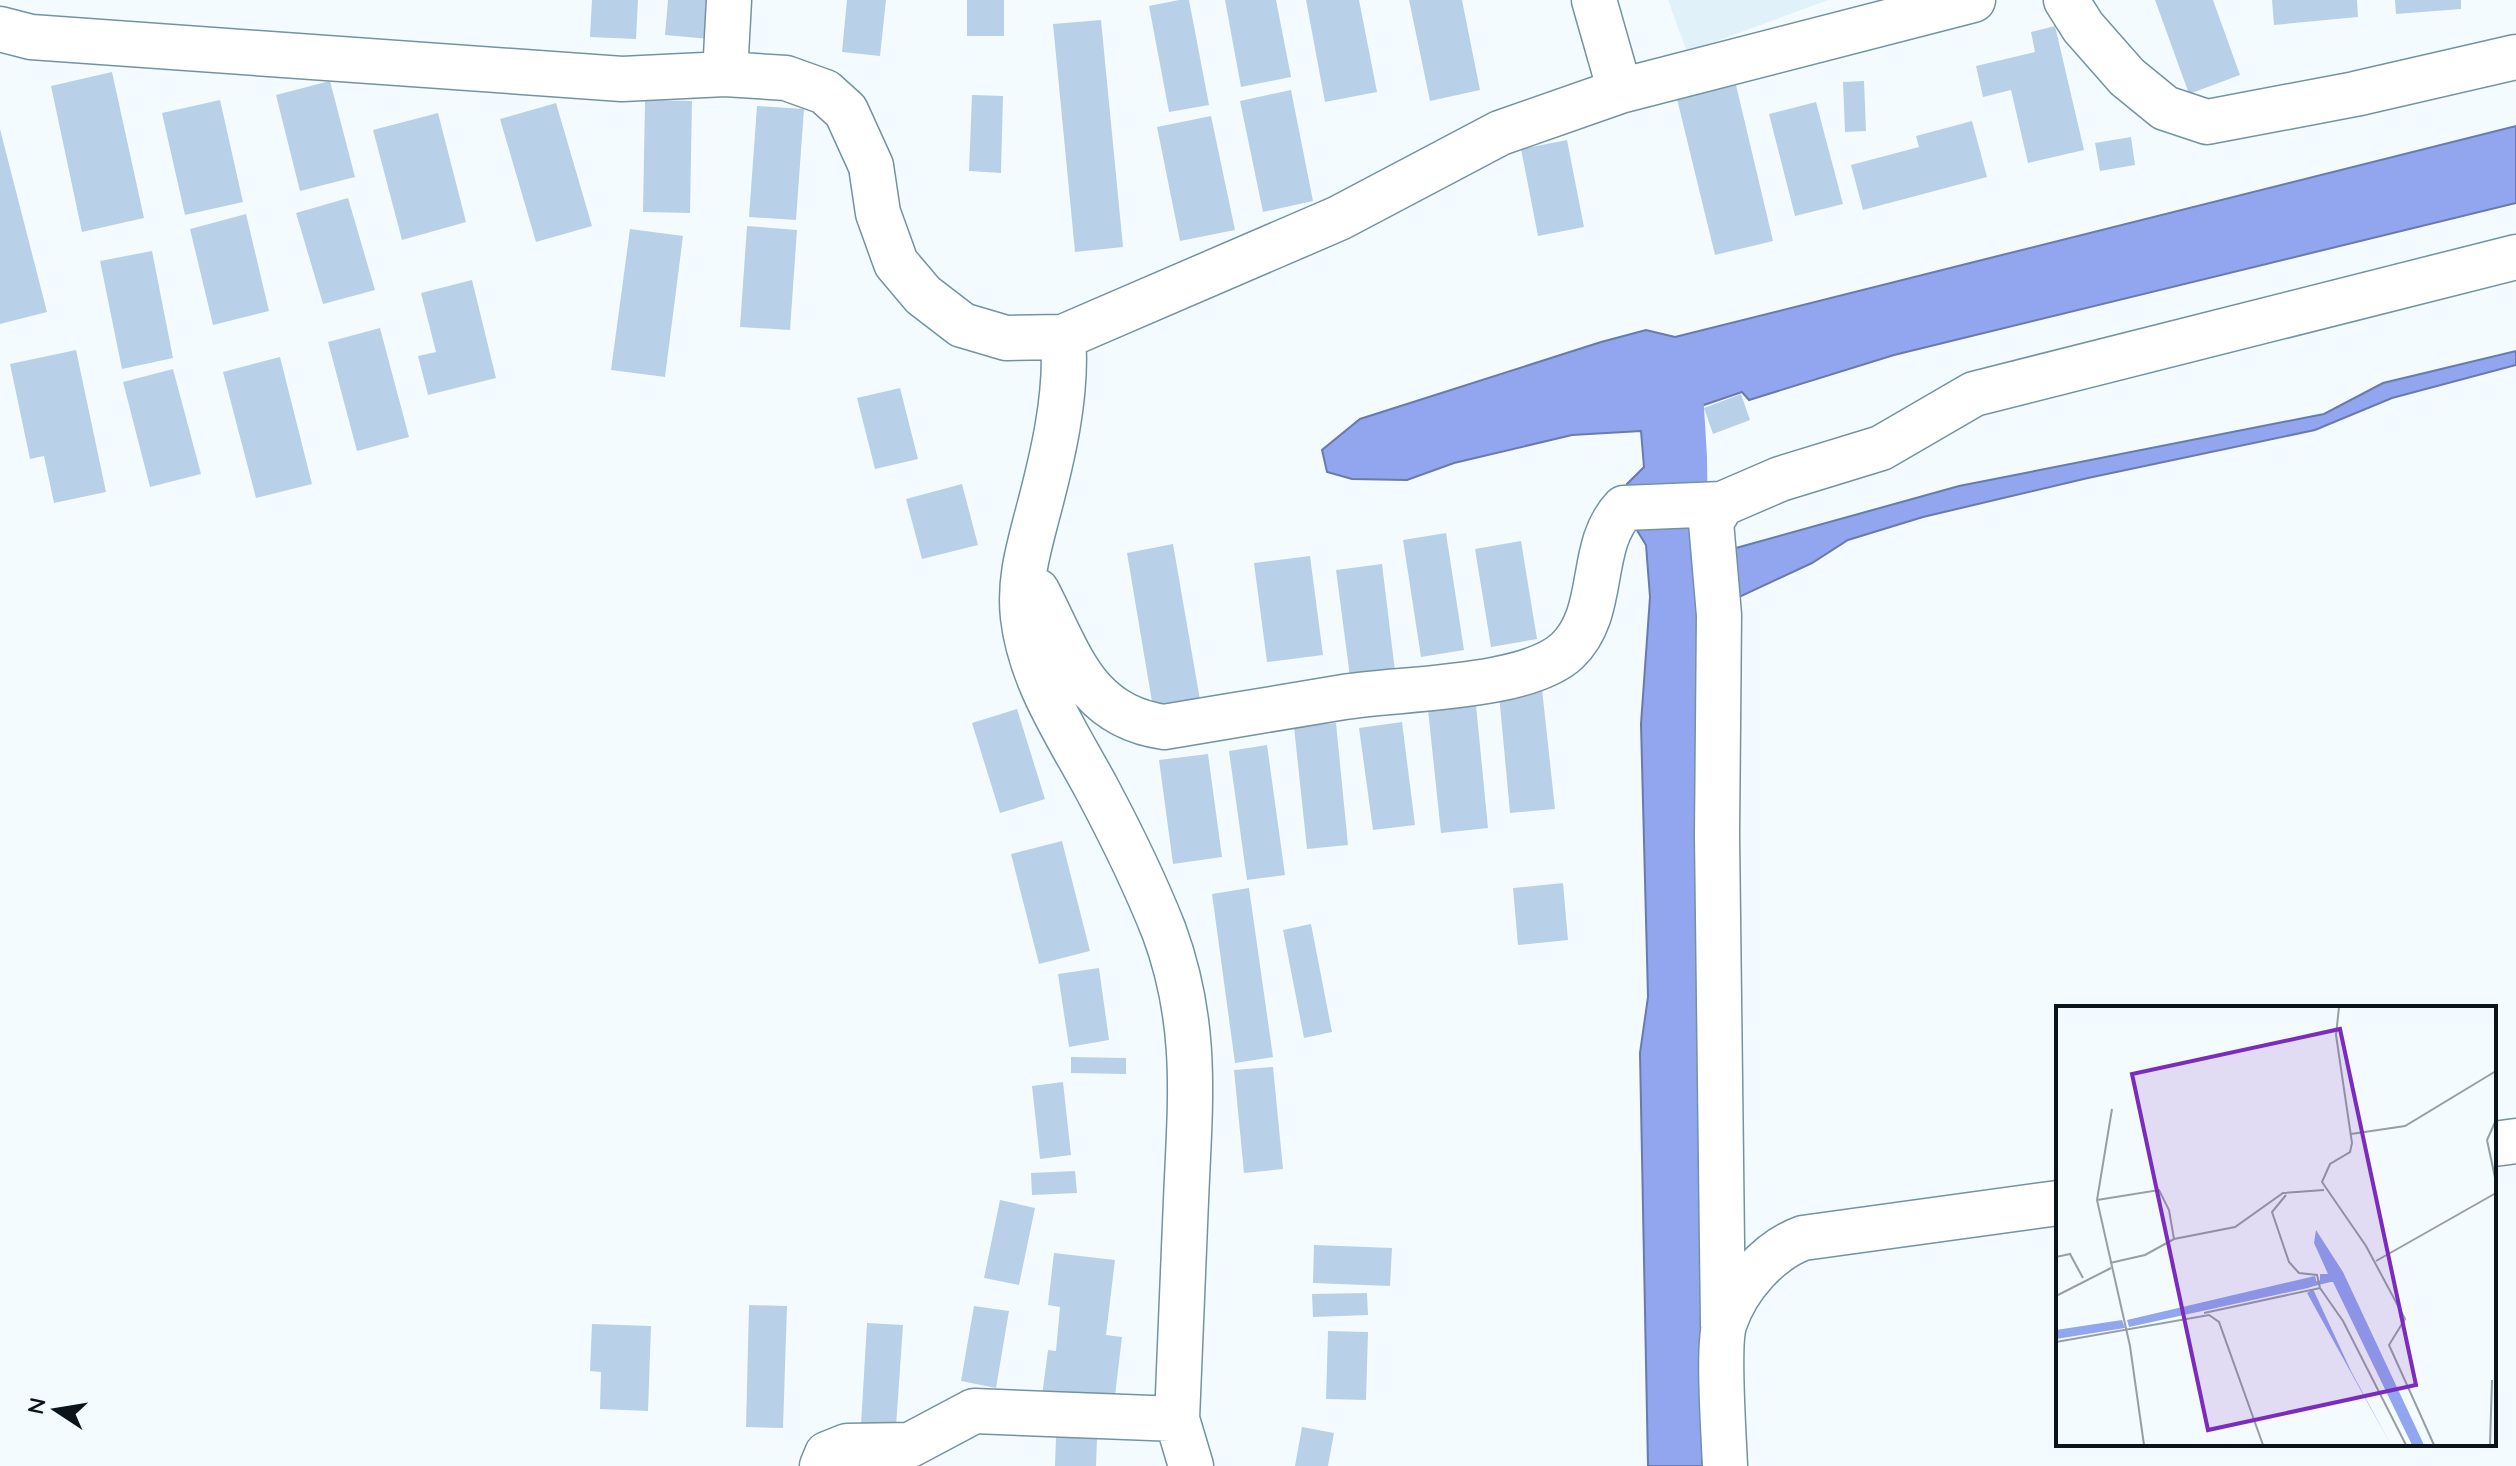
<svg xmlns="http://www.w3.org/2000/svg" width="2516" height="1466" font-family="Quicksand,sans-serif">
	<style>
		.built { fill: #e1f1fa }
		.water { fill: #91a6ee; stroke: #687aaf; stroke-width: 2 }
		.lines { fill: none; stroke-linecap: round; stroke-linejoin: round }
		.canal { stroke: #91a6ee; stroke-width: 42 }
		.building { fill: #b9d0e9 }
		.street-casing { stroke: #7393a2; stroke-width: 47 }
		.street { stroke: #fff; stroke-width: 44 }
		.inset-river { fill: none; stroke: #91a6ee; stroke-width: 4 }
		.inset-road { fill: none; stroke: #969fa3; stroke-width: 2 }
		.view { fill: #7b2cbf; fill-opacity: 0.15; stroke: #7b2cbf; stroke-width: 4 }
		.inset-edge { fill: none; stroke: #09151b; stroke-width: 4 }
	</style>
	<rect width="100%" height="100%" fill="#f4fbfe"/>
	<!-- built -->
	<path class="built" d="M1668,0H1828L1687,52Z"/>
	<!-- water -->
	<path class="water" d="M2516,126V203L1894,355L1749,400L1742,392L1698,407L1666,425L1677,450L1679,495L1636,498L1627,484L1644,467L1641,431L1572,435L1454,463L1407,480L1352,479L1327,472L1322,450L1360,419L1601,342L1646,330L1675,337Z
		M2516,351V365L2392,398L2315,430L2088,478L1923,517L1848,540L1812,563L1735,599L1718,553L1959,486L2324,414L2383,383Z
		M1686,521L1689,567L1711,611L1697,622L1702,1466H1648L1640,1053L1648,997L1641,724L1650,597L1646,545L1633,524Z"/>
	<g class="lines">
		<!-- canal -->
		<path class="canal" d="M1680,360L1686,457L1688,601"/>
	</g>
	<!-- building -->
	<path class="building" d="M592,0H638L636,39L590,37Z
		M668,0H714L710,39L665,35Z
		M847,0H886L880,56L842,52Z
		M967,0H1004V36H967Z
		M1179,0H1189L1209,105L1169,112L1149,6Z
		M1225,0H1276L1291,77L1241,87Z
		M1306,0H1359L1377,92L1325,102Z
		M1409,0H1462L1480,90L1430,101Z
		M2155,0H2213L2240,75L2189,94Z
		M2272,0H2357L2358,17L2274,25Z
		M2395,0H2461V9L2396,14Z
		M1101,20L1123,247L1075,252L1053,24Z
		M2055,26L2084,150L2028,163L2011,90L1983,97L1976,66L2035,52L2031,32Z
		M112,72L144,218L82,232L51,86Z
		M330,81L355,177L300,191L276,95Z
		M1864,81L1866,131L1845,132L1843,82Z
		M1736,85L1773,241L1715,255L1677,99Z
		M1291,90L1313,201L1263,212L1240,101Z
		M972,95L1003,96L1001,173L969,171Z
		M220,100L243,202L185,215L162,113Z
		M645,100L692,101L690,213L643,212Z
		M1816,102L1843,204L1795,216L1769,114Z
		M556,103L592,226L536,242L500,119Z
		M757,106L804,109L796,220L749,217Z
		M438,113L466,222L402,240L373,130Z
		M1211,116L1235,230L1180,241L1157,127Z
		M1972,121L1987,177L1863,210L1851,165L1919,147L1916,136Z
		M0,129L47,312L0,324Z
		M2131,137L2135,165L2100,171L2095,143Z
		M1567,140L1584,227L1538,236L1521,149Z
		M348,198L375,290L323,304L296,213Z
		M246,214L269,311L213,325L190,229Z
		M747,226L797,230L790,330L740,327Z
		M630,229L683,236L665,377L611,370Z
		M152,251L173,358L122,369L100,261Z
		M472,280L496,378L428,395L418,356L436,352L421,293Z
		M380,328L409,437L357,451L328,342Z
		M76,350L106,492L54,503L44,456L30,459L10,364Z
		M280,357L312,484L256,498L223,372Z
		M173,369L201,474L150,487L123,382Z
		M900,388L918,459L875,469L857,398Z
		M1741,394L1750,420L1713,434L1704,408Z
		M962,484L978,545L922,559L906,499Z
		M1446,533L1464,650L1421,657L1403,540Z
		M1521,541L1537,639L1491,647L1475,549Z
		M1173,544L1200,700L1153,708L1127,553Z
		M1310,556L1323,655L1267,662L1254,563Z
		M1382,564L1395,671L1350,677L1336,570Z
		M1542,689L1555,809L1510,813L1499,694Z
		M1476,705L1488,828L1441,833L1428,710Z
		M1017,709L1045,799L1000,813L972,723Z
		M1402,722L1415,825L1373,830L1359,728Z
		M1336,723L1348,845L1307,849L1294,727Z
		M1267,745L1285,875L1247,880L1229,751Z
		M1208,754L1222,857L1173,864L1159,760Z
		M1062,841L1090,951L1039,964L1011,854Z
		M1563,883L1568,940L1518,945L1513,888Z
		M1249,888L1273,1057L1235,1063L1212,894Z
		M1311,924L1332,1032L1304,1038L1283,930Z
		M1099,968L1109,1040L1069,1047L1058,974Z
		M1071,1057L1126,1058V1074L1071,1073Z
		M1273,1067L1283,1169L1244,1173L1234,1070Z
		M1063,1082L1071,1155L1040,1159L1032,1086Z
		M1075,1171L1077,1193L1032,1195L1031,1173Z
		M1000,1200L1035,1208L1019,1285L984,1278Z
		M1314,1245L1392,1248L1390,1286L1313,1283Z
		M1054,1253L1115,1260L1106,1335L1122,1337L1114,1404L1042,1396L1048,1350L1056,1351L1060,1307L1048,1305Z
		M1367,1293L1368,1315L1313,1317L1312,1294Z
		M749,1305L787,1306L783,1428L746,1427Z
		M974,1306L1009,1311L996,1388L961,1381Z
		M867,1323L903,1325L896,1427L861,1425Z
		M592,1324L651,1326L648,1411L600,1409L601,1372L590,1371Z
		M1328,1331L1368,1332L1366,1400L1326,1399Z
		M1302,1427L1334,1433L1328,1466H1295Z
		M1056,1437L1097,1438L1096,1466H1055Z"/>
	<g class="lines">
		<defs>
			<path id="street" d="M1594,0L1620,91
				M2066,0L2083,27L2127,77L2165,108L2207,122L2355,94L2516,57
				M0,29L31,37L622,79L725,74L786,78L825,92L846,111L871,166L878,213L896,263L923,295L962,325L1006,338L1063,337L1339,218L1500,133L1620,91L1973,0
				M725,74L729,0
				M1063,337C1068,395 1052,460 1037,516C1028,551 1019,581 1023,617C1030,680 1068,735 1097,789C1121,834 1145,883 1164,931C1199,1026 1190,1103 1186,1200C1183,1273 1180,1346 1177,1419L1191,1466
				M1024,586L1037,591C1070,654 1085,716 1164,727C1224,717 1283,707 1344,697C1401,688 1526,689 1567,651C1608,612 1587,547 1624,508L1722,504
				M2494,1144L2516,1141
				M1723,1325L1717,835L1719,615L1711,522L1722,504L1780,479L1881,448L1974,394L2516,257
				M822,1466L827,1454L847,1446L910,1445L974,1411L1177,1419
				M1725,1466C1724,1438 1717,1343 1725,1322C1737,1287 1768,1251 1803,1238L2058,1203"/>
		</defs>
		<!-- street casing -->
		<use href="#street" class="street-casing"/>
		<!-- street -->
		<use href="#street" class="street"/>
	</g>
	<!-- overview -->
	<g transform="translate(2056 1006)">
		<rect width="440" height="440" fill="#f4fbfe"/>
		<path d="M260,224L287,266L368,439H356L277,276H264V268H272L258,237ZM259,270L261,278L252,282L73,321L71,314ZM257,283L295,365L335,439L251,287ZM66,314L69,322L0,333V324Z" fill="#91a6ee"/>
		<path class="inset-river" d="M250,280L282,272"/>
		<path class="inset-road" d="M283,1L280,29L296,137L294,146L274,158L266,176L310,240L349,313L333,339L378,439M56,103L41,194L74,340L88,439M440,114L431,134L440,176M295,128L349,120L440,65M230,189L216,206L233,256L243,267L261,269L264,282M41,194L103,184L113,204L118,233M0,251L14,248L27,272M320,255L440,187M54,257L89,249L118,233L179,221L227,187L268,184M0,290L55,262M148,307L264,282L287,315L350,439M0,336L153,309L163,316L207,439M434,439L436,374"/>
		<path class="view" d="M284,23L360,379L152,424L76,68Z"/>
		<rect width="440" height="440" class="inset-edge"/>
	</g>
	<!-- north arrow -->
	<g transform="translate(56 1410) rotate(282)" stroke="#f4fbfe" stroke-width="6" paint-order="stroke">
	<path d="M0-6L14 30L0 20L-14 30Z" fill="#09151b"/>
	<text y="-12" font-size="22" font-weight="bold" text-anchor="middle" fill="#09151b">N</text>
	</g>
</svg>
